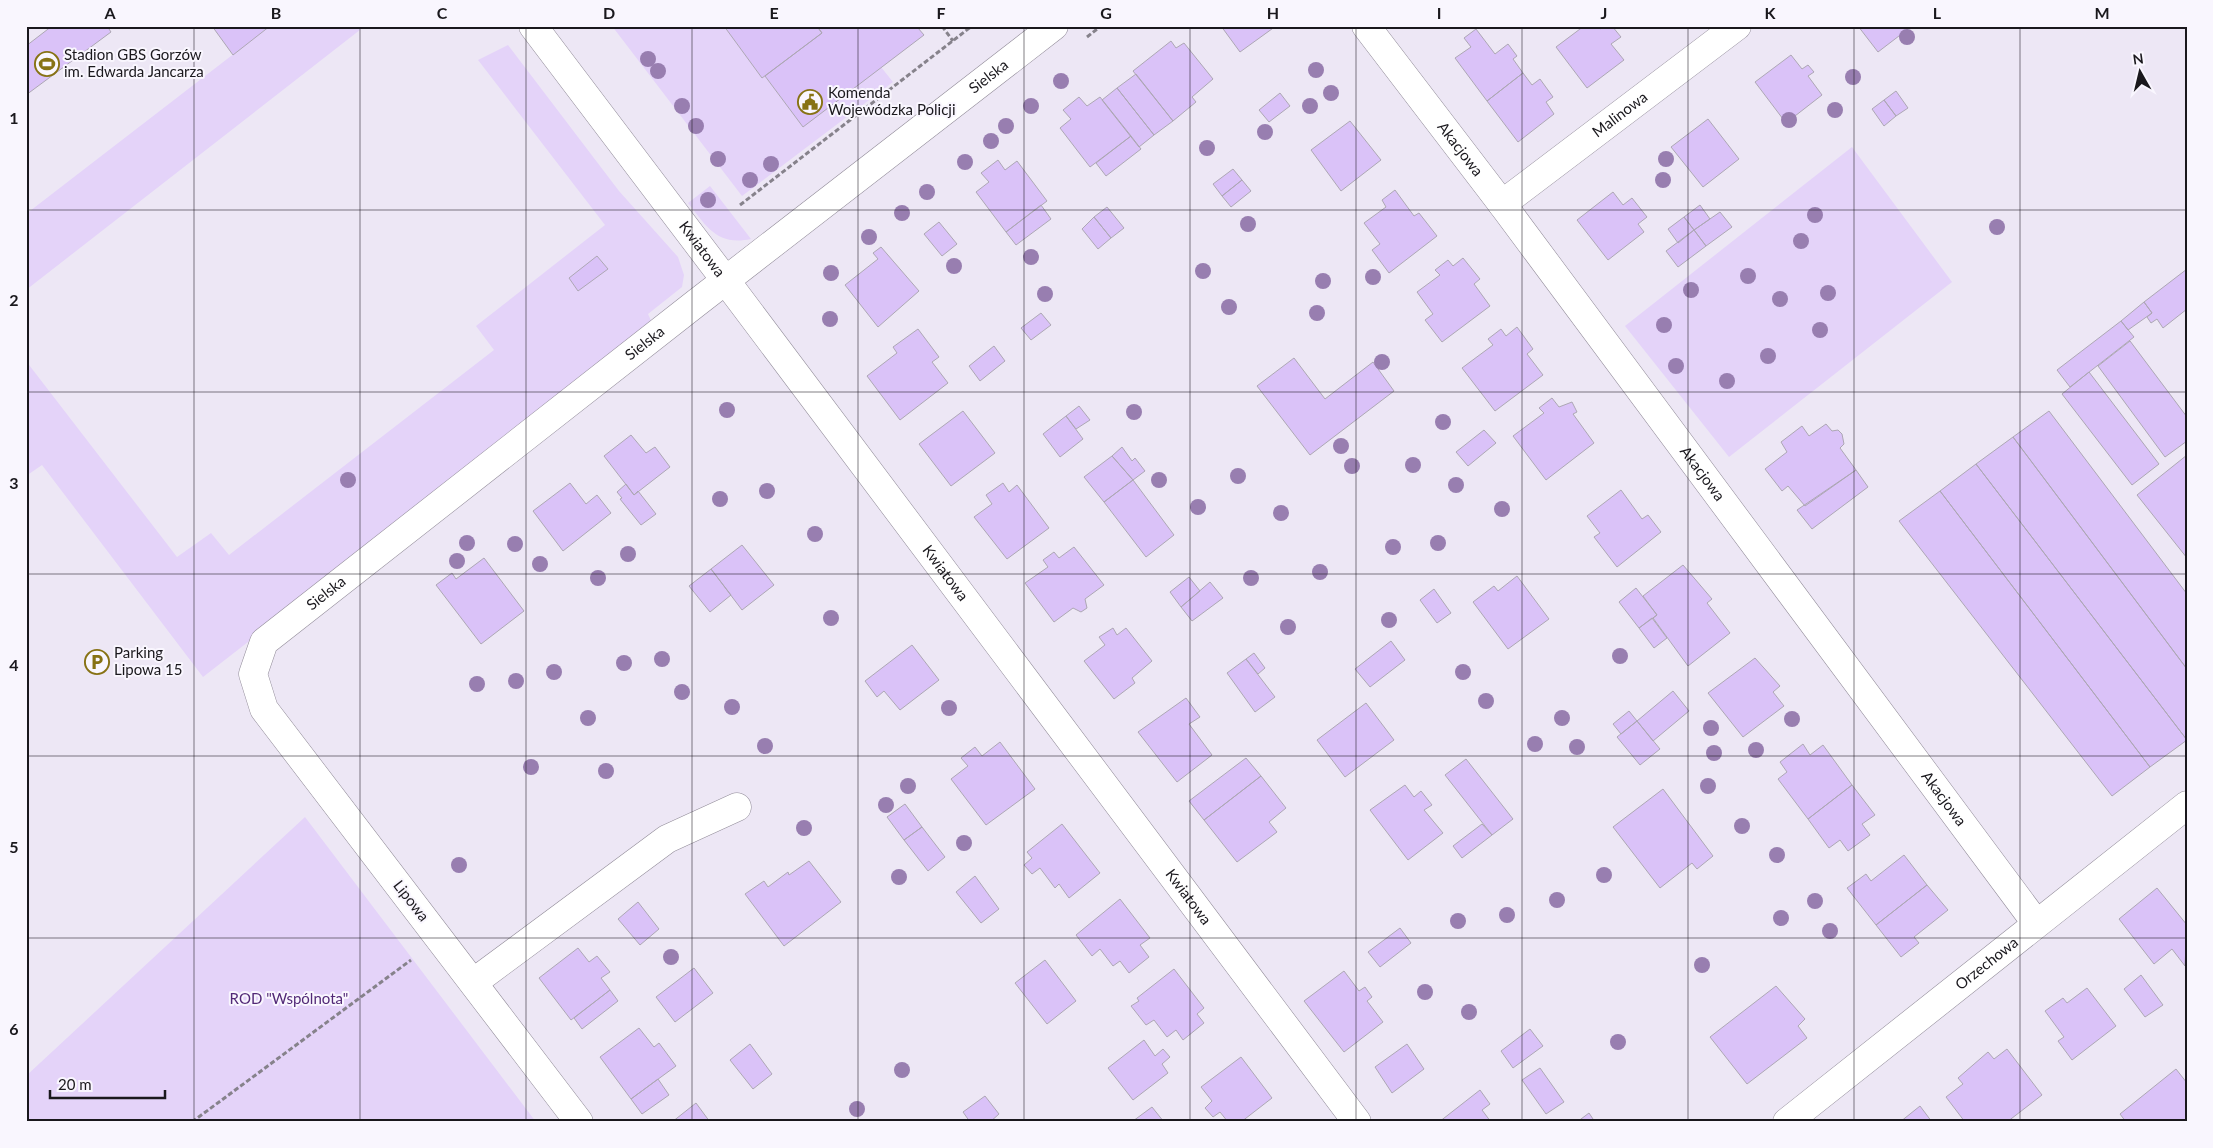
<svg xmlns="http://www.w3.org/2000/svg" width="2213" height="1148" font-family="Lato,sans-serif">
	<style>
		.green { fill: #e4d3f9 }
		.building { fill: #dac2f8; stroke: #ada7b4 }
		.lines { fill: none; stroke-linecap: round; stroke-linejoin: round }
		.minor-casing { stroke: #918b98; stroke-width: 29 }
		.path { stroke: #86828b; stroke-width: 3; stroke-dasharray: 5 2.5; stroke-linecap: butt }
		.minor { stroke: #fff; stroke-width: 28 }
		.tree { fill: #987eb0 }
		.grid { fill: none; stroke: #1a181d; stroke-width: 1; stroke-opacity: 0.55 }
		.labels { text-anchor: middle; stroke-width: 4; stroke-linejoin: round; paint-order: stroke }
		.poi-label { font-size: 15px; fill: #1a181d; stroke: #f9f6fe; text-anchor: start }
		.street-label { font-size: 15px; fill: #1a181d; stroke: #f9f6fe }
		.park-label { font-size: 15px; fill: #522977; stroke: #f9f6fe }
		.neatline { fill: none; stroke: #1a181d; stroke-width: 2 }
		.grid-label { font-size: 16px; text-anchor: middle; font-weight: bold; fill: #1a181d }
	</style>
	<rect width="100%" height="100%" fill="#ede7f5"/>
	<!-- green -->
	<path class="green" d="M270,26H365L26,290V214Z
		M612,26H724L762,78L765,76L803,127L881,67L893,82L742,196Z
		M508,45L619,191L678,257L684,275L682,287L648,314L654,327L203,677L42,465L26,476V361L177,557L211,533L229,555L494,350L476,326L605,225L478,60Z
		M1852,147L1952,282L1729,457L1625,326Z
		M710,186L751,239C717,246 707,227 688,203Z
		M305,817L536,1122H26V1076Z"/>
	<!-- building -->
	<path class="building" d="M52,26H107L111,32L26,95V46Z
		M212,26H270L233,55Z
		M724,26H817L822,33L762,78Z
		M820,26H921L918,28L924,35L803,127L765,76L822,33L818,28Z
		M1221,26H1276L1240,52Z
		M1584,26H1598L1600,29L1604,26H1612L1621,37L1611,44L1624,60L1587,88L1556,47Z
		M1858,26H1912L1878,52Z
		M1476,29L1495,54L1508,44L1517,56L1513,59L1523,73L1487,101L1455,58L1471,47L1464,38Z
		M1171,41L1176,48L1184,43L1213,79L1192,97L1196,102L1173,121L1133,71Z
		M1791,55L1802,69L1808,65L1814,72L1808,76L1822,95L1786,123L1755,82Z
		M1523,73L1532,85L1540,79L1553,97L1546,102L1554,114L1518,142L1487,101Z
		M1136,74L1173,121L1154,135L1117,88Z
		M1117,88L1154,135L1139,147L1102,100Z
		M1896,91L1908,108L1896,116L1884,100Z
		M1280,93L1290,106L1269,122L1259,110Z
		M1079,97L1087,106L1100,97L1131,136L1090,167L1060,128L1071,119L1063,110Z
		M1884,100L1896,116L1884,126L1872,109Z
		M1708,119L1739,159L1703,187L1671,147Z
		M1350,121L1381,160L1341,191L1311,150Z
		M1131,136L1141,149L1106,176L1096,163Z
		M998,160L1005,170L1017,161L1047,201L1006,232L976,192L989,182L981,173Z
		M1233,169L1242,180L1222,196L1213,184Z
		M1242,180L1251,191L1231,207L1222,196Z
		M1395,190L1414,216L1419,213L1437,236L1389,273L1372,250L1380,244L1364,223L1386,207L1382,200Z
		M1613,192L1623,205L1632,198L1647,217L1638,224L1644,232L1608,260L1577,220Z
		M1041,205L1051,219L1016,245L1006,232Z
		M1700,205L1710,219L1694,230L1684,217Z
		M1107,207L1124,228L1111,238L1094,217Z
		M1720,212L1732,227L1706,246L1694,230Z
		M1094,217L1111,238L1098,249L1082,229Z
		M1684,217L1694,230L1678,243L1668,229Z
		M939,222L957,244L942,256L924,234Z
		M1694,230L1706,246L1678,267L1666,251Z
		M881,247L919,291L878,327L845,285L878,259L873,253Z
		M597,256L608,269L578,291L569,278Z
		M1463,258L1480,279L1474,284L1490,306L1442,342L1425,320L1433,314L1417,292L1440,275L1435,270L1448,260L1453,266Z
		M2187,269V309L2163,328L2157,319L2151,323L2147,317L2152,313L2144,302Z
		M2144,302L2152,313L2128,330L2121,321Z
		M1041,313L1051,325L1031,340L1021,328Z
		M2121,321L2134,337L2070,387L2057,370Z
		M1517,327L1533,349L1527,354L1543,375L1495,411L1462,368L1493,345L1488,339L1501,329L1506,336Z
		M918,329L939,357L932,362L948,383L900,420L867,376L897,353L893,347Z
		M2130,341L2187,417V441L2165,457L2098,366Z
		M994,346L1005,361L980,381L969,366Z
		M1294,358L1325,399L1373,362L1394,391L1310,455L1257,386Z
		M2089,372L2159,464L2132,485L2062,394Z
		M1552,398L1559,407L1572,402L1577,412L1573,414L1594,443L1546,480L1513,436L1544,413L1539,408Z
		M1079,406L1090,420L1076,429L1066,416Z
		M963,411L995,453L951,486L919,444Z
		M2049,411L2187,594V669L2013,437Z
		M1066,416L1083,439L1060,457L1043,434Z
		M1826,424L1832,431L1838,430L1842,434L1844,444L1840,448L1856,470L1805,506L1788,486L1782,491L1765,469L1787,452L1781,442L1802,426L1809,436Z
		M1484,430L1496,443L1468,466L1456,452Z
		M631,435L646,453L655,447L670,467L634,495L604,456Z
		M2013,437L2187,669V740L1976,464Z
		M1122,447L1132,461L1135,458L1145,471L1133,480L1112,456Z
		M2187,455V558L2137,495Z
		M1112,456L1133,480L1104,502L1084,477Z
		M1976,464L2187,740L2150,767L1940,491Z
		M1856,470L1868,487L1812,529L1797,510Z
		M1133,480L1174,535L1146,557L1104,502Z
		M570,483L586,504L597,495L611,513L563,551L533,511Z
		M1003,483L1009,492L1017,485L1049,528L1007,559L974,517L992,504L986,495Z
		M626,484L634,495L638,491L656,514L641,525L620,499L622,498L617,492Z
		M1621,490L1642,519L1648,515L1661,532L1617,567L1594,537L1600,533L1587,516Z
		M1940,491L2150,767L2112,796L1899,521Z
		M742,545L774,585L742,610L711,569Z
		M1074,547L1104,585L1085,599L1087,608L1081,612L1073,608L1054,622L1025,583L1048,567L1043,560L1054,552L1059,558Z
		M484,558L524,611L481,644L436,585L452,573L456,579Z
		M1683,565L1712,599L1707,603L1730,633L1688,666L1653,618L1657,615L1643,596Z
		M711,569L731,595L710,612L689,586Z
		M1517,576L1549,619L1508,649L1473,602L1494,586L1498,591Z
		M1189,577L1200,591L1181,607L1170,592Z
		M1210,582L1223,598L1192,621L1181,607Z
		M1636,588L1657,615L1639,628L1619,602Z
		M1434,589L1451,613L1437,623L1420,600Z
		M1652,618L1667,638L1654,648L1639,628Z
		M1113,628L1117,635L1126,628L1152,661L1132,678L1135,683L1114,699L1084,661L1105,645L1099,637Z
		M1391,641L1405,660L1370,687L1355,669Z
		M912,645L939,680L900,710L884,691L877,697L865,681Z
		M1254,653L1265,668L1258,674L1246,659Z
		M1755,658L1780,686L1773,692L1784,706L1743,737L1708,693Z
		M1246,659L1275,697L1255,712L1227,673Z
		M1673,691L1689,711L1653,741L1637,721Z
		M1186,698L1200,717L1189,724L1212,755L1177,782L1138,732Z
		M1366,703L1394,740L1345,777L1317,740Z
		M1629,711L1637,721L1621,734L1613,724Z
		M1637,721L1660,749L1640,765L1617,737Z
		M1000,742L1035,789L986,825L951,779L968,766L961,758L975,747L982,756Z
		M1803,744L1810,755L1823,745L1852,785L1808,819L1778,779L1787,772L1780,762Z
		M1246,758L1261,776L1204,820L1189,801Z
		M1466,759L1513,819L1492,835L1445,775Z
		M1261,776L1286,808L1269,822L1277,832L1237,862L1204,820Z
		M1405,785L1414,797L1421,791L1432,805L1424,810L1443,833L1408,860L1370,810Z
		M1852,785L1875,815L1862,824L1870,835L1848,851L1840,840L1829,848L1808,819Z
		M1663,789L1713,856L1697,869L1692,863L1660,888L1613,827Z
		M905,804L922,827L904,840L887,817Z
		M1062,824L1100,873L1069,898L1059,884L1055,888L1040,868L1032,874L1024,865L1032,858L1027,852Z
		M1482,824L1492,835L1462,858L1453,846Z
		M922,827L945,857L928,871L904,840Z
		M1904,855L1927,885L1876,925L1847,888L1866,874L1871,881Z
		M809,861L841,902L784,946L745,894L764,881L768,887L788,872L789,875Z
		M975,876L999,909L981,923L956,892Z
		M1927,885L1948,910L1914,937L1919,943L1901,957L1876,925Z
		M2157,888L2187,925L2185,966L2172,949L2154,964L2119,919Z
		M1120,899L1150,938L1140,945L1149,957L1129,973L1120,961L1113,966L1100,949L1092,956L1076,935Z
		M638,902L659,929L640,945L618,919Z
		M1400,928L1411,943L1380,967L1368,952Z
		M578,948L589,962L597,956L610,972L601,978L610,990L571,1020L539,978Z
		M1045,960L1076,1001L1047,1024L1015,983Z
		M694,968L713,993L675,1022L656,997Z
		M1174,969L1204,1008L1197,1014L1204,1023L1183,1040L1176,1030L1167,1037L1154,1020L1146,1025L1131,1006L1139,1001L1137,998Z
		M1344,971L1359,991L1365,987L1372,997L1367,1001L1383,1022L1344,1052L1304,1001Z
		M2141,975L2163,1005L2145,1017L2124,989Z
		M1776,986L1805,1019L1798,1026L1807,1038L1747,1084L1710,1037Z
		M2087,988L2116,1026L2072,1060L2058,1041L2064,1037L2045,1011L2063,998L2067,1003Z
		M610,990L618,1001L582,1029L574,1018Z
		M639,1028L654,1047L659,1043L676,1066L631,1099L600,1057Z
		M1530,1029L1543,1046L1513,1068L1501,1051Z
		M1144,1040L1155,1056L1163,1049L1170,1057L1162,1064L1168,1073L1133,1100L1108,1068Z
		M750,1044L772,1074L753,1089L730,1060Z
		M1407,1044L1424,1069L1392,1093L1375,1067Z
		M2007,1049L2042,1095L2007,1122H1965L1946,1097L1963,1084L1958,1078L1988,1052L1994,1059Z
		M1241,1057L1272,1098L1241,1122H1228L1220,1112L1213,1117L1205,1108L1212,1101L1201,1087Z
		M1540,1068L1564,1102L1546,1114L1522,1080Z
		M2176,1069L2187,1083V1122H2126L2120,1114Z
		M658,1079L669,1095L642,1114L631,1099Z
		M1480,1090L1490,1104L1482,1110L1491,1122H1439Z
		M985,1096L999,1114L990,1122H970L963,1112Z
		M696,1103L710,1122H672Z
		M1920,1106L1932,1122H1900Z
		M1152,1107L1164,1122H1134L1133,1121Z
		M1589,1113L1595,1122H1577Z"/>
	<g class="lines">
		<defs>
			<g id="minor">
				<path id="s1" d="M533,26L726,281L1357,1122"/>
				<path id="s2" d="M1366,26L1502,204L2036,923"/>
				<path id="s3" d="M1502,204L1737,26"/>
				<path d="M474,982L667,839L737,807"/>
				<path id="s4" d="M579,1122L264,709L253,674L264,642L695,304L1054,26"/>
				<path id="s5" d="M1787,1122L2187,805"/>
			</g>
		</defs>
		<!-- minor casing -->
		<use href="#minor" class="minor-casing"/>
		<!-- path -->
		<path class="path" d="M942,26L953,41
			M1087,37L1101,26
			M740,205L972,26
			M192,1122L411,960"/>
		<!-- minor -->
		<use href="#minor" class="minor"/>
	</g>
	<!-- trees -->
	<g class="tree">
		<circle cx="1907" cy="37" r="8"/>
		<circle cx="648" cy="59" r="8"/>
		<circle cx="1316" cy="70" r="8"/>
		<circle cx="658" cy="71" r="8"/>
		<circle cx="1853" cy="77" r="8"/>
		<circle cx="1061" cy="81" r="8"/>
		<circle cx="1331" cy="93" r="8"/>
		<circle cx="682" cy="106" r="8"/>
		<circle cx="1031" cy="106" r="8"/>
		<circle cx="1310" cy="106" r="8"/>
		<circle cx="1835" cy="110" r="8"/>
		<circle cx="1789" cy="120" r="8"/>
		<circle cx="696" cy="126" r="8"/>
		<circle cx="1006" cy="126" r="8"/>
		<circle cx="1265" cy="132" r="8"/>
		<circle cx="991" cy="141" r="8"/>
		<circle cx="1207" cy="148" r="8"/>
		<circle cx="718" cy="159" r="8"/>
		<circle cx="1666" cy="159" r="8"/>
		<circle cx="965" cy="162" r="8"/>
		<circle cx="771" cy="164" r="8"/>
		<circle cx="750" cy="180" r="8"/>
		<circle cx="1663" cy="180" r="8"/>
		<circle cx="927" cy="192" r="8"/>
		<circle cx="708" cy="200" r="8"/>
		<circle cx="902" cy="213" r="8"/>
		<circle cx="1815" cy="215" r="8"/>
		<circle cx="1248" cy="224" r="8"/>
		<circle cx="1997" cy="227" r="8"/>
		<circle cx="869" cy="237" r="8"/>
		<circle cx="1801" cy="241" r="8"/>
		<circle cx="1031" cy="257" r="8"/>
		<circle cx="954" cy="266" r="8"/>
		<circle cx="1203" cy="271" r="8"/>
		<circle cx="831" cy="273" r="8"/>
		<circle cx="1748" cy="276" r="8"/>
		<circle cx="1373" cy="277" r="8"/>
		<circle cx="1323" cy="281" r="8"/>
		<circle cx="1691" cy="290" r="8"/>
		<circle cx="1828" cy="293" r="8"/>
		<circle cx="1045" cy="294" r="8"/>
		<circle cx="1780" cy="299" r="8"/>
		<circle cx="1229" cy="307" r="8"/>
		<circle cx="1317" cy="313" r="8"/>
		<circle cx="830" cy="319" r="8"/>
		<circle cx="1664" cy="325" r="8"/>
		<circle cx="1820" cy="330" r="8"/>
		<circle cx="1768" cy="356" r="8"/>
		<circle cx="1382" cy="362" r="8"/>
		<circle cx="1676" cy="366" r="8"/>
		<circle cx="1727" cy="381" r="8"/>
		<circle cx="727" cy="410" r="8"/>
		<circle cx="1134" cy="412" r="8"/>
		<circle cx="1443" cy="422" r="8"/>
		<circle cx="1341" cy="446" r="8"/>
		<circle cx="1413" cy="465" r="8"/>
		<circle cx="1352" cy="466" r="8"/>
		<circle cx="1238" cy="476" r="8"/>
		<circle cx="348" cy="480" r="8"/>
		<circle cx="1159" cy="480" r="8"/>
		<circle cx="1456" cy="485" r="8"/>
		<circle cx="767" cy="491" r="8"/>
		<circle cx="720" cy="499" r="8"/>
		<circle cx="1198" cy="507" r="8"/>
		<circle cx="1502" cy="509" r="8"/>
		<circle cx="1281" cy="513" r="8"/>
		<circle cx="815" cy="534" r="8"/>
		<circle cx="467" cy="543" r="8"/>
		<circle cx="1438" cy="543" r="8"/>
		<circle cx="515" cy="544" r="8"/>
		<circle cx="1393" cy="547" r="8"/>
		<circle cx="628" cy="554" r="8"/>
		<circle cx="457" cy="561" r="8"/>
		<circle cx="540" cy="564" r="8"/>
		<circle cx="1320" cy="572" r="8"/>
		<circle cx="598" cy="578" r="8"/>
		<circle cx="1251" cy="578" r="8"/>
		<circle cx="831" cy="618" r="8"/>
		<circle cx="1389" cy="620" r="8"/>
		<circle cx="1288" cy="627" r="8"/>
		<circle cx="1620" cy="656" r="8"/>
		<circle cx="662" cy="659" r="8"/>
		<circle cx="624" cy="663" r="8"/>
		<circle cx="554" cy="672" r="8"/>
		<circle cx="1463" cy="672" r="8"/>
		<circle cx="516" cy="681" r="8"/>
		<circle cx="477" cy="684" r="8"/>
		<circle cx="682" cy="692" r="8"/>
		<circle cx="1486" cy="701" r="8"/>
		<circle cx="732" cy="707" r="8"/>
		<circle cx="949" cy="708" r="8"/>
		<circle cx="588" cy="718" r="8"/>
		<circle cx="1562" cy="718" r="8"/>
		<circle cx="1792" cy="719" r="8"/>
		<circle cx="1711" cy="728" r="8"/>
		<circle cx="1535" cy="744" r="8"/>
		<circle cx="765" cy="746" r="8"/>
		<circle cx="1577" cy="747" r="8"/>
		<circle cx="1756" cy="750" r="8"/>
		<circle cx="1714" cy="753" r="8"/>
		<circle cx="531" cy="767" r="8"/>
		<circle cx="606" cy="771" r="8"/>
		<circle cx="908" cy="786" r="8"/>
		<circle cx="1708" cy="786" r="8"/>
		<circle cx="886" cy="805" r="8"/>
		<circle cx="1742" cy="826" r="8"/>
		<circle cx="804" cy="828" r="8"/>
		<circle cx="964" cy="843" r="8"/>
		<circle cx="1777" cy="855" r="8"/>
		<circle cx="459" cy="865" r="8"/>
		<circle cx="1604" cy="875" r="8"/>
		<circle cx="899" cy="877" r="8"/>
		<circle cx="1557" cy="900" r="8"/>
		<circle cx="1815" cy="901" r="8"/>
		<circle cx="1507" cy="915" r="8"/>
		<circle cx="1781" cy="918" r="8"/>
		<circle cx="1458" cy="921" r="8"/>
		<circle cx="1830" cy="931" r="8"/>
		<circle cx="671" cy="957" r="8"/>
		<circle cx="1702" cy="965" r="8"/>
		<circle cx="1425" cy="992" r="8"/>
		<circle cx="1469" cy="1012" r="8"/>
		<circle cx="1618" cy="1042" r="8"/>
		<circle cx="902" cy="1070" r="8"/>
		<circle cx="857" cy="1109" r="8"/>
	</g>
	<!-- grid -->
	<path class="grid" d="M194,26V1122M360,26V1122M526,26V1122M692,26V1122M858,26V1122M1024,26V1122M1190,26V1122M1356,26V1122M1522,26V1122M1688,26V1122M1854,26V1122M2020,26V1122M26,210H2187M26,392H2187M26,574H2187M26,756H2187M26,938H2187"/>
	<!-- icons -->
	<defs>
		<symbol id="stadium-ring" viewBox="-11 -11 22 22"><circle r="9.5" fill="#f9f6fe" stroke="#877214" stroke-width="1.5"/><path d="M0-5a6.5 5 0 1 0 0 10a6.5 5 0 1 0 0-10ZM-3.5-1.8h7v3.6h-7Z" fill="#877214"/></symbol>
		<symbol id="civic-ring" viewBox="-11 -11 22 22"><circle r="9.5" fill="#f9f6fe" stroke="#877214" stroke-width="1.5"/><path d="M-.6-6.5H3V-4.5H.6V-3L4-1V1h2V6H-6V1h2V-1L-.6-3ZM-1.2 2.5V6h2.4V2.5Z" fill="#877214"/></symbol>
		<symbol id="parking-ring" viewBox="-11 -11 22 22"><circle r="9.5" fill="#f9f6fe" stroke="#877214" stroke-width="1.5"/><path d="M-3.5-5.5H1a3.5 3.5 0 0 1 0 7H-1V5.5H-3.5ZM-1-3.4V-.6H.8a1.4 1.4 0 0 0 0-2.8Z" fill="#877214"/></symbol>
	</defs>
	<g fill-rule="evenodd">
		<use href="#stadium-ring" x="33" y="50" width="28" height="28"/>
		<use href="#civic-ring" x="796" y="88" width="28" height="28"/>
		<use href="#parking-ring" x="83" y="648" width="28" height="28"/>
	</g>
	<g class="labels">
		<!-- poi labels -->
		<g class="poi-label">
			<text x="64" y="60">Stadion GBS Gorzów<tspan x="64" dy="17">im. Edwarda Jancarza</tspan></text>
			<text x="828" y="98">Komenda<tspan x="828" dy="17">Wojewódzka Policji</tspan></text>
			<text x="114" y="658">Parking<tspan x="114" dy="17">Lipowa 15</tspan></text>
		</g>
		<!-- street labels -->
		<g class="street-label">
			<text dy="5" stroke="none"><textPath href="#s4" startOffset="1509">Sielska</textPath></text>
			<text dy="5" stroke="none"><textPath href="#s3" startOffset="148">Malinowa</textPath></text>
			<text dy="5" stroke="none"><textPath href="#s2" startOffset="155">Akacjowa</textPath></text>
			<text dy="5" stroke="none"><textPath href="#s1" startOffset="280">Kwiatowa</textPath></text>
			<text dy="5" stroke="none"><textPath href="#s4" startOffset="1074">Sielska</textPath></text>
			<text dy="5" stroke="none"><textPath href="#s2" startOffset="560">Akacjowa</textPath></text>
			<text dy="5" stroke="none"><textPath href="#s1" startOffset="685">Kwiatowa</textPath></text>
			<text dy="5" stroke="none"><textPath href="#s4" startOffset="669">Sielska</textPath></text>
			<text dy="5" stroke="none"><textPath href="#s2" startOffset="965">Akacjowa</textPath></text>
			<text dy="5" stroke="none"><textPath href="#s1" startOffset="1090">Kwiatowa</textPath></text>
			<text transform="translate(411 901) rotate(52)" y="5">Lipowa</text>
			<text dy="5" stroke="none"><textPath href="#s5" startOffset="255">Orzechowa</textPath></text>
		</g>
		<!-- park labels -->
		<g class="park-label">
			<text x="289" y="1004">ROD "Wspólnota"</text>
		</g>
	</g>
	<!-- border -->
	<rect width="2213" height="1148" fill="none" stroke="#f9f6fe" stroke-width="55"/>
	<!-- north arrow -->
	<g transform="translate(2140 72) rotate(352)" stroke="#f9f6fe" stroke-width="4" paint-order="stroke">
	<path d="M0-4L9 19L0 12L-9 19Z" fill="#1a181d"/>
	<text y="-8" font-size="14" font-weight="bold" text-anchor="middle" fill="#1a181d">N</text>
	</g>
	<!-- scale -->
	<path d="M50 1090v8h115v-8" fill="none" stroke="#1a181d" stroke-width="2.5"/>
	<text x="58" y="1090" font-size="15" fill="#1a181d" stroke="#f9f6fe" stroke-width="4" paint-order="stroke">20 m</text>
	<rect x="28" y="28" width="2158" height="1092" class="neatline"/>
	<g class="grid-label">
		<text x="110" y="19">A</text>
		<text x="276" y="19">B</text>
		<text x="442" y="19">C</text>
		<text x="609" y="19">D</text>
		<text x="774" y="19">E</text>
		<text x="941" y="19">F</text>
		<text x="1106" y="19">G</text>
		<text x="1273" y="19">H</text>
		<text x="1439" y="19">I</text>
		<text x="1604" y="19">J</text>
		<text x="1770" y="19">K</text>
		<text x="1937" y="19">L</text>
		<text x="2102" y="19">M</text>
		<text x="14" y="124">1</text>
		<text x="14" y="306">2</text>
		<text x="14" y="489">3</text>
		<text x="14" y="671">4</text>
		<text x="14" y="853">5</text>
		<text x="14" y="1035">6</text>
	</g>
</svg>
